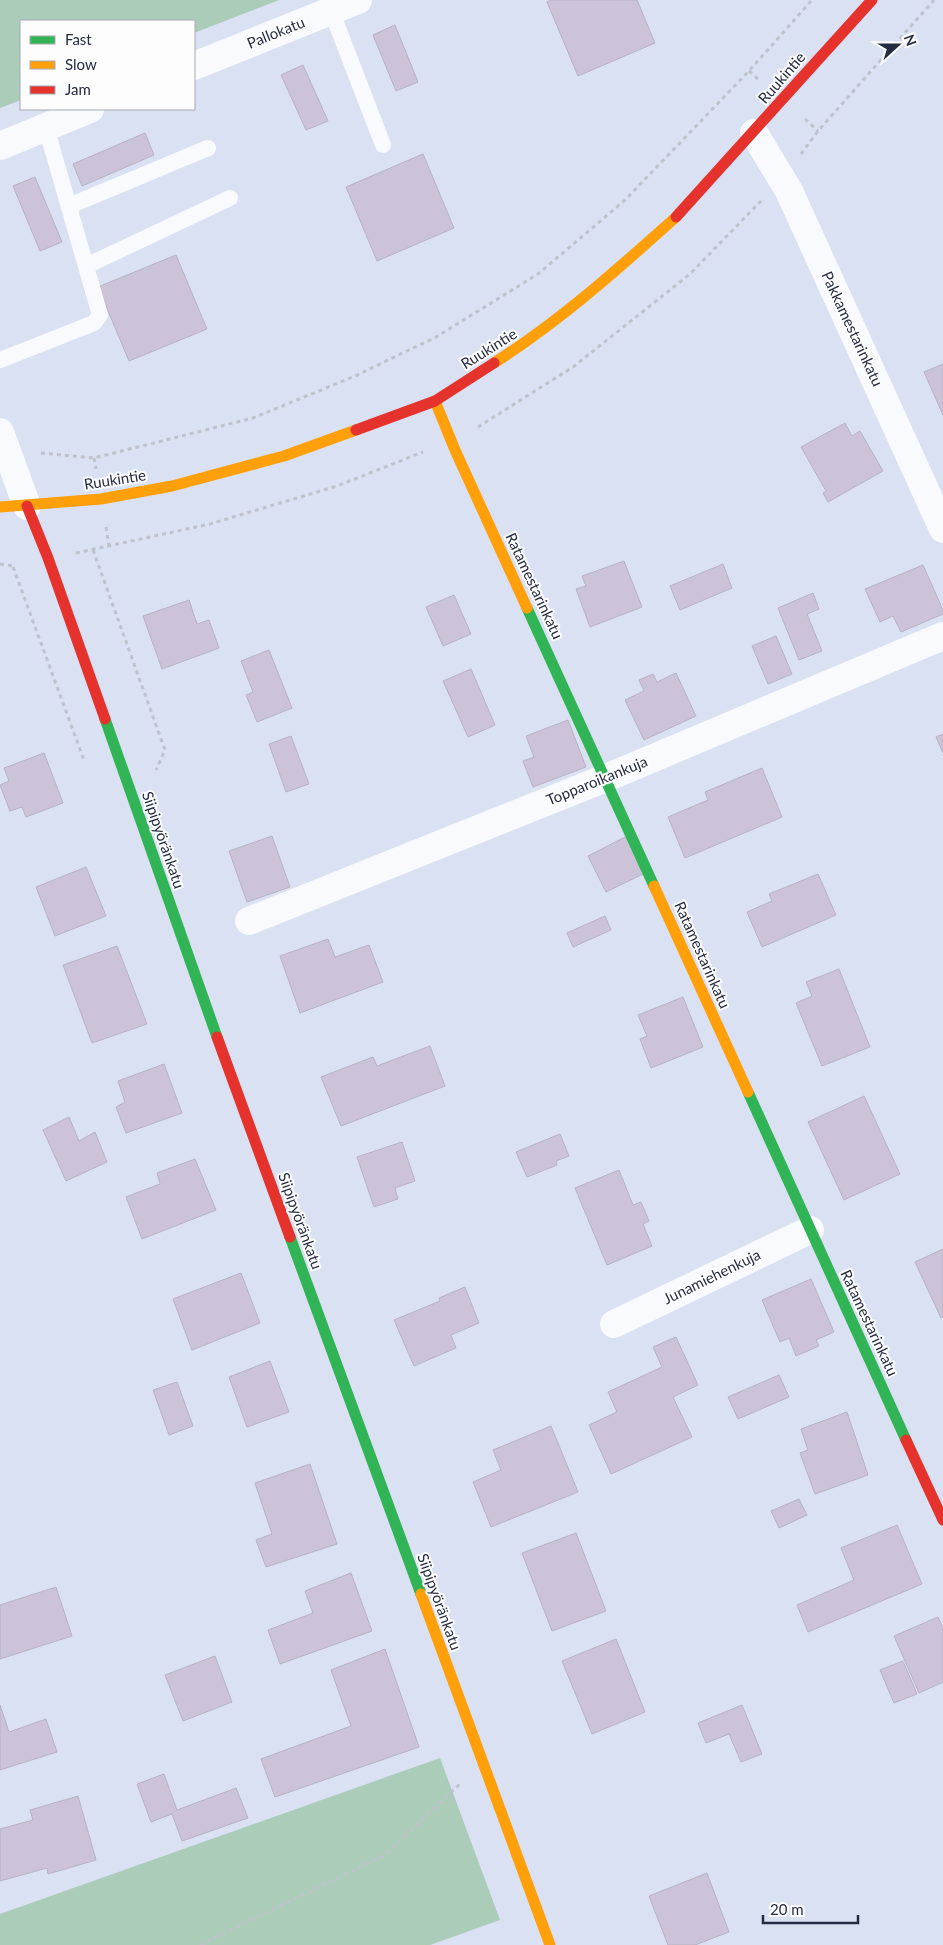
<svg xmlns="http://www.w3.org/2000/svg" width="943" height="1945" font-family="Lato,sans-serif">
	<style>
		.green { fill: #aaccb8 }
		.building { fill: #ccc3d8; stroke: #b7b2c3 }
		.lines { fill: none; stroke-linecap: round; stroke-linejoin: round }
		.path { stroke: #c0c2cb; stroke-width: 3; stroke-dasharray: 4 4; stroke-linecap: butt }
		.lane { stroke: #f9fafd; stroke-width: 16 }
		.street { stroke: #f9fafd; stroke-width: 28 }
		.fast { stroke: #30b455; stroke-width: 11 }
		.slow { stroke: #ff9f0a; stroke-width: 11 }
		.jam { stroke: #e5322d; stroke-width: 11 }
		.labels { text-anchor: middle; stroke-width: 4; stroke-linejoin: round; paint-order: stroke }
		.street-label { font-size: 15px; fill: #242c42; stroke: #fdfdfd }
	</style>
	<rect width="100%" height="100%" fill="#d9e1f3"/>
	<!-- green -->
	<path class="green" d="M0,0H279L194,33V21H21V100L0,108Z
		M440,1758L500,1920L430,1945H0V1914Z"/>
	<!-- building -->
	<path class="building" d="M551,0H637L655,43L578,76L547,2Z
		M395,25L418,82L396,91L373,35Z
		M303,65L328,121L306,130L281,75Z
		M145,133L154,155L82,186L73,164Z
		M423,154L454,228L377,261L346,187Z
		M35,177L62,242L40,251L13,186Z
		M176,255L207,329L129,361L98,287Z
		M943,364V415L924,372Z
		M845,423L852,436L860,431L883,471L828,502L823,493L826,491L801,447Z
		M624,561L642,607L590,627L576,589L586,586L582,576Z
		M723,564L732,588L680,610L670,586Z
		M923,565L943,610V614L901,632L893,616L880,622L865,589Z
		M813,593L819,609L807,614L822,651L799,660L778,608Z
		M454,595L471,634L443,646L426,607Z
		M189,600L197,624L209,620L219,648L162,669L143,616Z
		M776,636L792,674L768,684L752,646Z
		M269,650L292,708L257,722L246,695L253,692L241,661Z
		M471,669L495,725L468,737L443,681Z
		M676,673L696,716L644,740L625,700L644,691L639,680L653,674L657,682Z
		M568,720L586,767L533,787L523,761L534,757L526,736Z
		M943,734V753L936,737Z
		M291,736L309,784L286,792L269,744Z
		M44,753L63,803L26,817L22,807L10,811L0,785L9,781L4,768Z
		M762,768L782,817L685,858L668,817L708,800L705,792Z
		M272,836L290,887L247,902L229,851Z
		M627,836L645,873L606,892L588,856Z
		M86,867L106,916L55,936L36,887Z
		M818,874L836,915L762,947L747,912L772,901L769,894Z
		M605,916L611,930L573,947L567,933Z
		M328,939L335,957L369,945L383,982L300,1013L280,956Z
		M117,946L147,1024L92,1043L63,965Z
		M839,969L870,1047L822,1066L796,1003L812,996L806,982Z
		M683,997L703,1047L651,1068L640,1039L647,1036L638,1015Z
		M430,1046L445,1086L341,1126L321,1077L373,1057L377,1066Z
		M164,1064L182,1113L126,1133L116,1107L125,1102L118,1081Z
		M864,1096L900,1174L844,1200L808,1122Z
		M69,1117L79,1141L95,1132L107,1162L66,1181L43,1130Z
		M560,1134L569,1156L556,1161L557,1165L527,1177L516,1152Z
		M402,1142L415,1181L395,1188L398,1199L374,1207L357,1157Z
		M195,1159L216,1210L142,1239L126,1197L160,1184L157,1173Z
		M619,1170L633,1205L641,1202L649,1221L643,1224L652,1246L607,1265L575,1188Z
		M943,1249V1317L941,1318L915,1262Z
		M241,1273L260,1323L192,1350L173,1299Z
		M811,1279L834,1332L816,1340L819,1346L796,1356L789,1338L780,1342L762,1300Z
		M465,1287L479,1323L451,1335L456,1348L414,1366L394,1320L440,1301L439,1298Z
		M676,1337L698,1385L673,1397L692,1437L611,1474L589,1425L617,1412L608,1392L662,1367L653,1347Z
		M270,1361L289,1412L247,1427L229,1377Z
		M779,1375L789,1397L738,1419L728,1397Z
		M177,1382L193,1426L169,1435L153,1390Z
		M847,1412L868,1475L815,1494L800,1453L808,1450L801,1429Z
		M551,1426L578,1492L491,1527L473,1482L501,1470L493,1450Z
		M310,1464L337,1544L266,1567L256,1540L272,1534L255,1483Z
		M799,1499L807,1515L779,1528L771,1511Z
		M897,1525L922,1584L808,1632L797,1605L854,1580L841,1548Z
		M576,1533L606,1611L552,1631L522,1553Z
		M351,1573L372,1631L280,1664L268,1630L313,1613L305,1591Z
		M56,1587L72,1636L0,1659V1605Z
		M938,1617L943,1628V1682L919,1693L894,1636Z
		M616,1639L645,1712L592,1734L562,1661Z
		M385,1649L419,1747L275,1797L261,1759L351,1726L331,1670Z
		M215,1656L232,1702L183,1721L165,1675Z
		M903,1661L917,1694L894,1703L880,1670Z
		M0,1705L9,1732L46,1719L57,1752L0,1770Z
		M742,1705L762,1754L741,1762L729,1734L706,1743L698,1723Z
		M164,1774L177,1810L236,1788L248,1818L182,1841L172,1814L151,1822L137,1784Z
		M78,1796L96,1860L48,1874L47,1868L0,1881V1829L33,1820L30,1810Z
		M707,1873L729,1932L695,1945H668L649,1896Z"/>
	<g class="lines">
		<!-- path -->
		<path class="path" d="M749,71L760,81
			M805,119L818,131
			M801,154L818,131L934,0
			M478,427L573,367L690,274L761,201
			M41,453L94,458L253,418L355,376L436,337L538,274L624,201L749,71L812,0
			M94,458L96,469
			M106,527L109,546
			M93,550L165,750L156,770
			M76,553L210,524L337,486L423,452
			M0,564L14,566
			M13,567L84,760
			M200,1945L383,1856L460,1784"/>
		<!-- lane -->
		<path class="lane" d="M331,10L383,145
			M69,206L208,148
			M86,266L230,198
			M0,360L94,323L100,315L46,127"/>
		<!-- street -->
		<path class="street" d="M194,66L358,0
			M754,133L789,191L943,529
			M0,146L90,109
			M0,432L27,506
			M249,921L606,778L943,636
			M614,1324L810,1230"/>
		<!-- fast -->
		<path class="fast" d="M527,608L654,886
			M105,719L217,1037
			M748,1092L906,1440
			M290,1237L421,1594"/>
		<!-- slow -->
		<path class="slow" d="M494,363C560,321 618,269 676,217
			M435,401L455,450L527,608
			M0,507L101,499L172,486L284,456L356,430
			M654,886L748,1092
			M421,1594L550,1945"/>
		<!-- jam -->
		<path class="jam" d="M676,217L872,0
			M356,430L435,401L494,363
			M27,506L48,558L105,719
			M217,1037L290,1237
			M906,1440L943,1520"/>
	</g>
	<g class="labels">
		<!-- street labels -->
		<g class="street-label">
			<text transform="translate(276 33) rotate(-22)" y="5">Pallokatu</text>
			<text transform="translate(782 78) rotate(-49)" y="5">Ruukintie</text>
			<text transform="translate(852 329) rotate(65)" y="5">Pakkamestarinkatu</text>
			<text transform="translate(489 349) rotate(-32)" y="5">Ruukintie</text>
			<text transform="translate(115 480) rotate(-9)" y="5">Ruukintie</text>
			<text transform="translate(534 586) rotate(65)" y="5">Ratamestarinkatu</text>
			<text transform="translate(597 781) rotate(-22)" y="5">Topparoikankuja</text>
			<text transform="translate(163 840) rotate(71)" y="5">Siipipyöränkatu</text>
			<text transform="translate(702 955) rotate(66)" y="5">Ratamestarinkatu</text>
			<text transform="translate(300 1221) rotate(70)" y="5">Siipipyöränkatu</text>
			<text transform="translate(712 1277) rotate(-26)" y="5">Junamiehenkuja</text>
			<text transform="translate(869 1323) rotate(65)" y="5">Ratamestarinkatu</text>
			<text transform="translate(439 1602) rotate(70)" y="5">Siipipyöränkatu</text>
		</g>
	</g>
	<!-- legend -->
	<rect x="20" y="20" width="175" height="90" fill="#fdfdfd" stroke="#a6a9b2"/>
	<rect x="30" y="36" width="25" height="8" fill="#30b455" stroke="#a6a9b2"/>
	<text x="65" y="45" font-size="15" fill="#242c42">Fast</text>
	<rect x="30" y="61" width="25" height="8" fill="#ff9f0a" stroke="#a6a9b2"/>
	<text x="65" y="70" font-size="15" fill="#242c42">Slow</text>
	<rect x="30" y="86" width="25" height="8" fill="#e5322d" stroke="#a6a9b2"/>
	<text x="65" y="95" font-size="15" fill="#242c42">Jam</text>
	<!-- north arrow -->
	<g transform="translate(898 45) rotate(69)" stroke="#fdfdfd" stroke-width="4" paint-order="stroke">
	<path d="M0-4L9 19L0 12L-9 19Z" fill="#242c42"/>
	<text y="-8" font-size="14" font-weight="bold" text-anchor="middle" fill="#242c42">N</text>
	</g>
	<!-- scale -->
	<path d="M763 1915v8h95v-8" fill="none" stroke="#242c42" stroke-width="2.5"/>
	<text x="770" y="1915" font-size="15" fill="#242c42" stroke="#fdfdfd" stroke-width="4" paint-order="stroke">20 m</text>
</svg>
